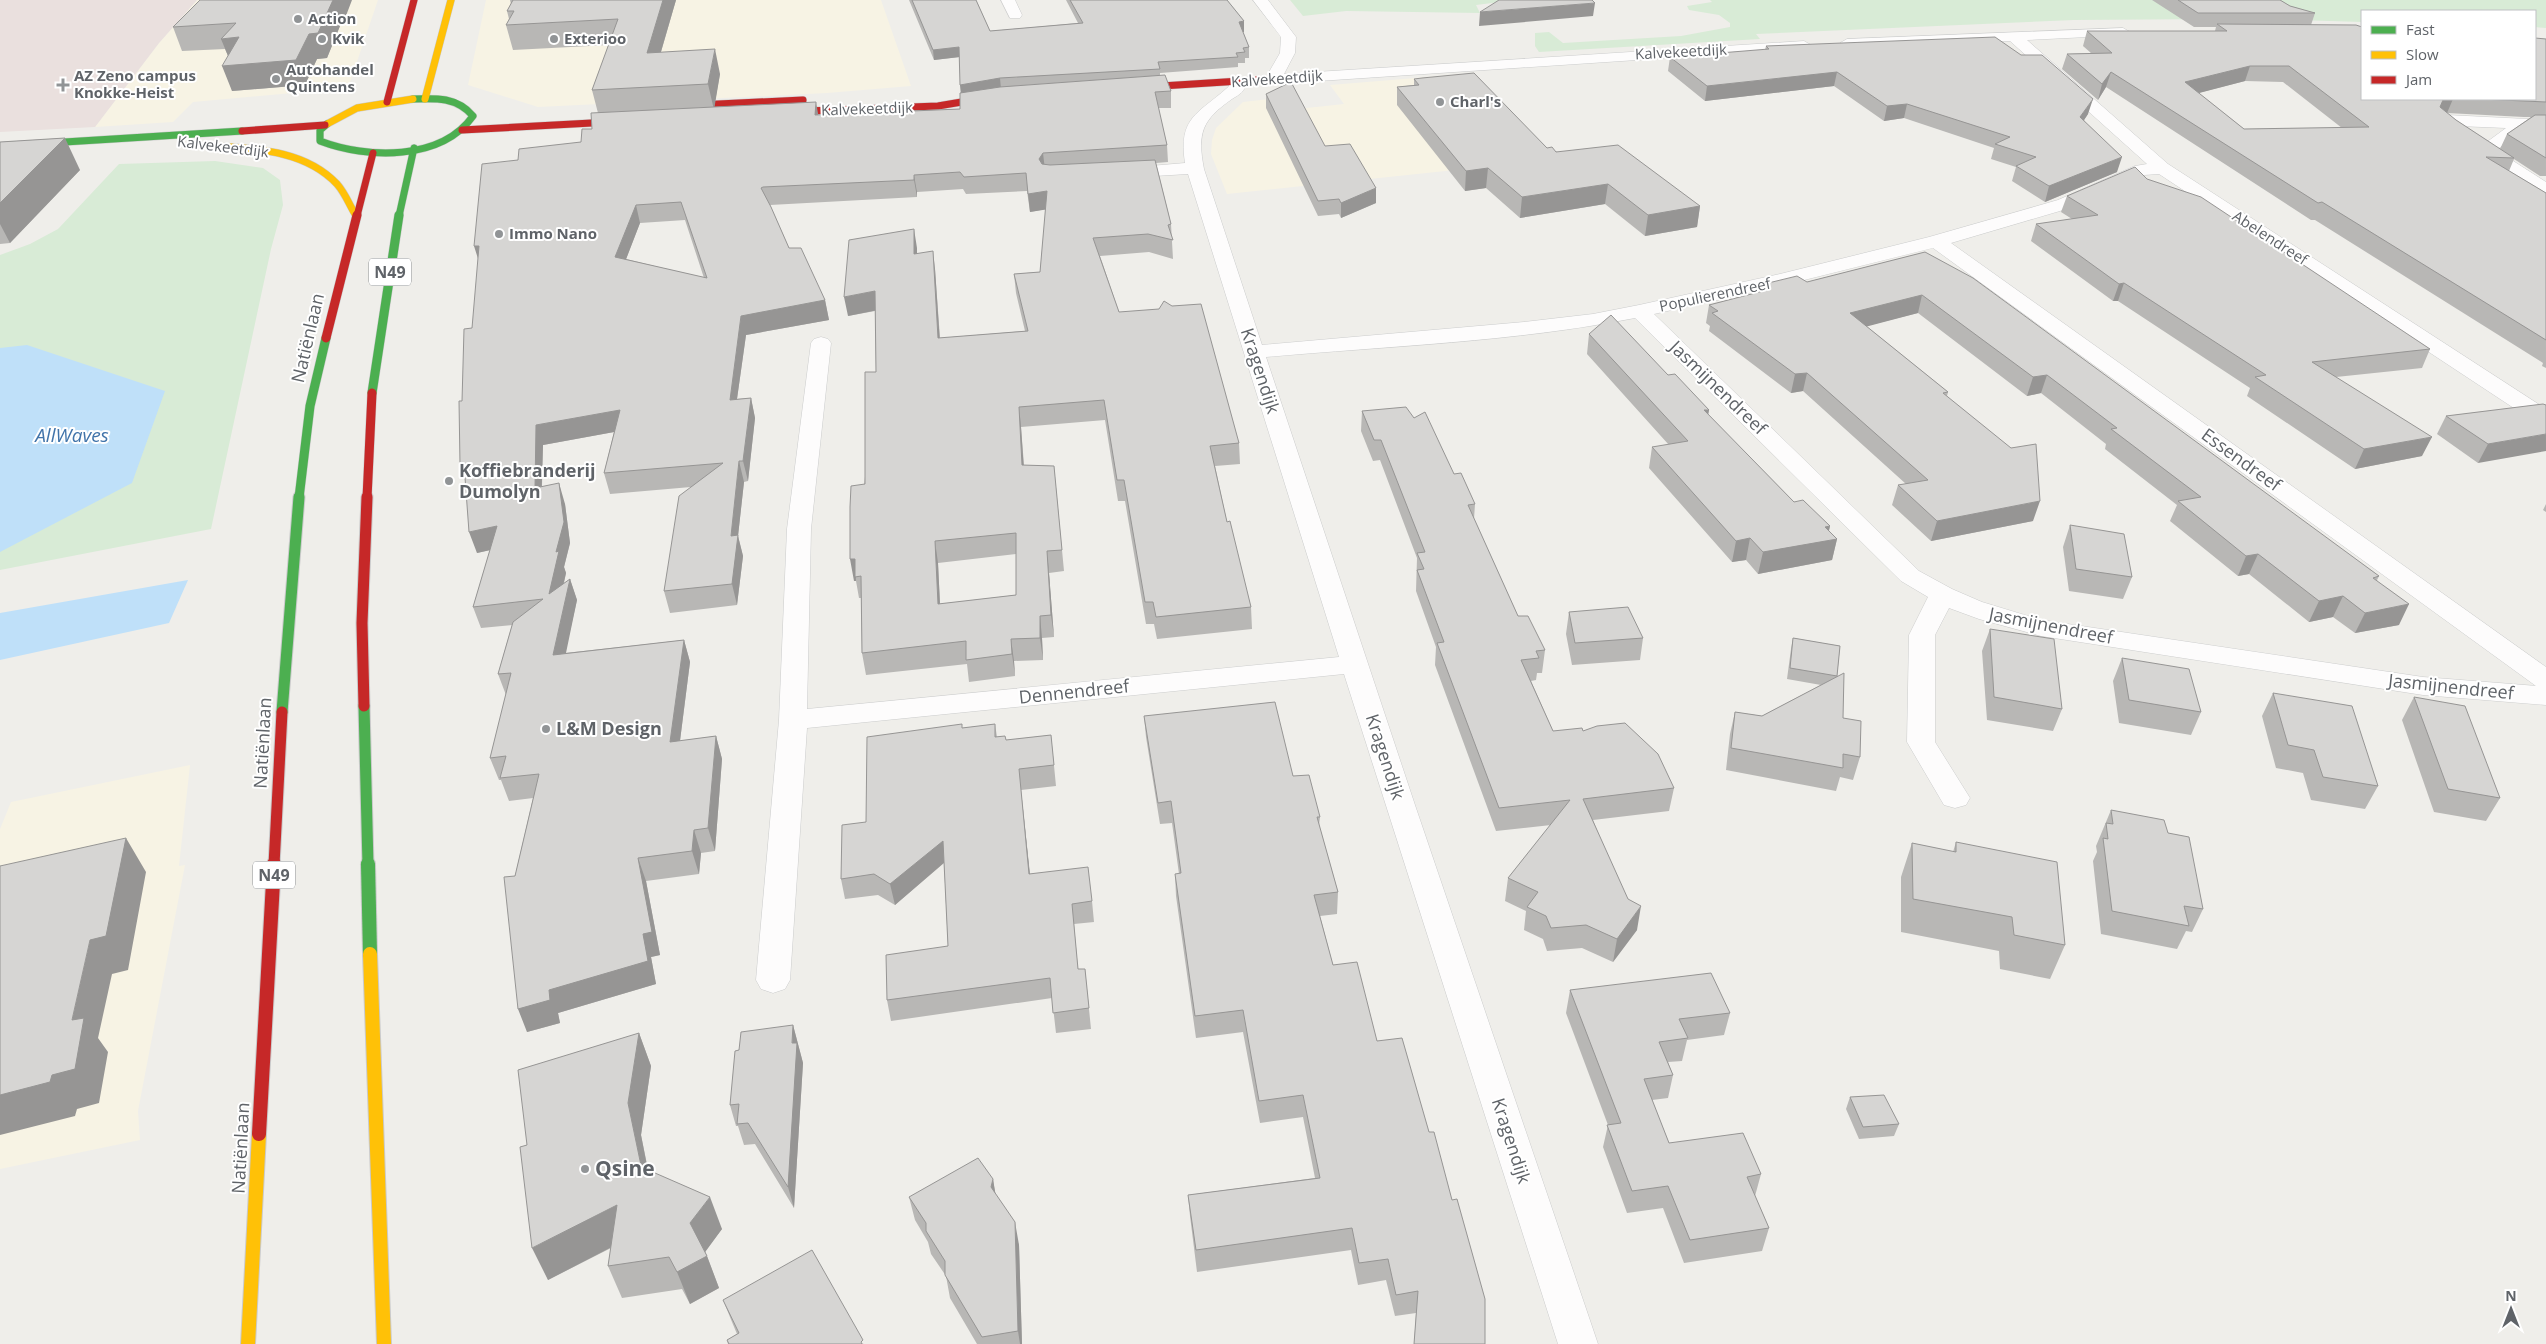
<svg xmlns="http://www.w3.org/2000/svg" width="2546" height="1344" font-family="'Open Sans',sans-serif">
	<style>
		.commercial { fill: #f7f3e4 }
		.medical { fill: #eae0de }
		.green { fill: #d8ebd6 }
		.water { fill: #bfe0f9 }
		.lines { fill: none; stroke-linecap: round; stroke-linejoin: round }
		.street-casing { stroke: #cbcccc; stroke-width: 1 }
		.fast-far3-casing { stroke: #cacacb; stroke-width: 8 }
		.fast-far2-casing { stroke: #cacacb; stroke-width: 10 }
		.fast-far1-casing { stroke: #cacacb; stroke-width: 13 }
		.fast-casing { stroke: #cacacb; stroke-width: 16 }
		.slow-far1-casing { stroke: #cacacb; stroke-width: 8 }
		.slow-casing { stroke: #cacacb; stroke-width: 16 }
		.jam-far3-casing { stroke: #cacacb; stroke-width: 8 }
		.jam-far2-casing { stroke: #cacacb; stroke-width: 10 }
		.jam-far1-casing { stroke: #cacacb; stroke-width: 13 }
		.jam-casing { stroke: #cacacb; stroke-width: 16 }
		.street { fill: #fdfcfc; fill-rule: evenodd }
		.fast-far3 { stroke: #4caf50; stroke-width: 7 }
		.fast-far2 { stroke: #4caf50; stroke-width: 9 }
		.fast-far1 { stroke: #4caf50; stroke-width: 11 }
		.fast { stroke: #4caf50; stroke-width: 14 }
		.slow-far1 { stroke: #ffc107; stroke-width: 7 }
		.slow { stroke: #ffc107; stroke-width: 14 }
		.jam-far3 { stroke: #c62828; stroke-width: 7 }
		.jam-far2 { stroke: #c62828; stroke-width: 9 }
		.jam-far1 { stroke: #c62828; stroke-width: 11 }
		.jam { stroke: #c62828; stroke-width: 14 }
		.wall { fill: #b8b7b5; fill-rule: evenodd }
		.shaded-wall { fill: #969594 }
		.building { fill: #d6d5d3; stroke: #969594; fill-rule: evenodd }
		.poi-dot { fill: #919496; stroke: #fff; stroke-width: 2 }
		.labels { text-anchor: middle; stroke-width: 4; stroke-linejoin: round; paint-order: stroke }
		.far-poi-label { font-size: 15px; font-weight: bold; fill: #5f6368; stroke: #fff; text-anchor: start }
		.far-street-label { font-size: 15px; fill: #5f6368; stroke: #fff }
		.shield { fill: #fff; stroke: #8f9295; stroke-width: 1 }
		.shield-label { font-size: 16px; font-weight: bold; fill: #5f6368 }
		.street-label { font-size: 18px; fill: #5f6368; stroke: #fff }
		.poi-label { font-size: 18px; font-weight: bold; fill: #5f6368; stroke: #fff; text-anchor: start }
		.water-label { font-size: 19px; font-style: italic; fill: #4174aa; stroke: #fff }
		.near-poi-label { font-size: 21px; font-weight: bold; fill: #5f6368; stroke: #fff; text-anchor: start }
	</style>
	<rect width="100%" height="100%" fill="#efeeea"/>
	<!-- commercial -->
	<path class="commercial" d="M197,0H378L348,88L193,102L173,122L95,127L159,43Z
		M486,0H881L911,86L827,93L538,107L468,85Z
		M1465,74L1559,159L1227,194L1211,154L1212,140L1216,128L1243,102L1280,98L1288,110L1344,104L1330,85Z
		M190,765L179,866L185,865L138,1111L140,1140L0,1169V829L11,802Z"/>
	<!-- medical -->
	<path class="medical" d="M0,0H197L159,43L95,127L0,132Z"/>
	<!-- green -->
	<path class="green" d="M1290,0H1516L1476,5L1480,13L1346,11L1303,16Z
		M1710,0H2158L2219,19L2074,20L1756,34L1760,39L1539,52L1535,46V33L1549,32L1563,43L1681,36L1730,27V23L1719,15L1689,10L1687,6L1712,2Z
		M2260,0H2546V28L2535,27V11H2362V22L2297,20Z
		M215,161L263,168L280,180L283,205L271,249L211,529L0,570V255L30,244L58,229L119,164Z"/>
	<!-- water -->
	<path class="water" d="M27,345L165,391L132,483L0,552V348Z
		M188,580L169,623L0,660V613Z"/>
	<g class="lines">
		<defs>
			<path id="street" d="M1001,0H1015L1022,15L1020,18H1010Z
				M1253,0H1268L1296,37L1295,53L1284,74L1804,41L1811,45L1804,49L1273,84L1265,79L1280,53L1281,37Z
				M2123,28L2130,32L2128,35L2027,40L2168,164L2546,409V426L2538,424L2159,174L2144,175L2070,208L1951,243L2546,667V705L2423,695L2041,636L1979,619L1949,608L1935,635V742L1970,798L1966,805L1955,808L1944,805L1907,742L1909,635L1928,597L1901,581L1635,318C1514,342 1389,346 1266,357L1416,808L1598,1344H1558L1344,674L807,728L790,980L785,989L773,993L761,989L756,980L779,720L787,529L811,343L814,339L821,337L828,339L831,343L811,529L807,709L1339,657L1188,174L1121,178L1115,177L1112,173L1115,169L1185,163C1178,117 1198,114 1227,88C1230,86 1230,82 1232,79H1244L1246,82C1245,92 1240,94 1232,99C1202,120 1197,133 1204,169L1262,345L1524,322L1593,314L1639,305L1780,274L1929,237L2058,200L2135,166L2147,164L2010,41L1847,47L1840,43L1847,39ZM1933,248L2536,686H2537L2423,677L2041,620L1982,602L1952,589L1919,571L1654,314L1780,286Z
				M2447,115L2546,120V130L2527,129L2496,150L2546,182V195L2540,194L2476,150L2506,128L2458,126L2471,137L2469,141C2457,144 2442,132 2435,122L2437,118Z"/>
			<path id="fast-far3" d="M327,124L320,130V141C367,159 441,161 473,116C457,97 436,98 413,99
				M0,146L242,131
				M399,216L414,148"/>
			<path id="fast-far2" d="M372,393L399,215
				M299,498L310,406L326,338"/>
			<path id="fast-far1" d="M364,706L368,865
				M282,712L299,497"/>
			<path id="fast" d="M368,864L370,954"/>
			<path id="slow-far1" d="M425,99L451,0
				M327,124L357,108L413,99
				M216,146C259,149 306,151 337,184C345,193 349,204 355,214"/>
			<path id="slow" d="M370,954L384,1344
				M248,1344L259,1134"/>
			<path id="jam-far3" d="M1130,88L1273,79
				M387,102L414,0
				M678,106L803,100
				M781,112L938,106L997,96
				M462,130L629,121
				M242,131L325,125
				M357,216L373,153"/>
			<path id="jam-far2" d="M326,338L357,215
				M367,498L372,393"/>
			<path id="jam-far1" d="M364,706L362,623L367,497
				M274,865L282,712"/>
			<path id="jam" d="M259,1134L274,864"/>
		</defs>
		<!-- street casing -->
		<use href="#street" class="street-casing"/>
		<!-- fast-far3 casing -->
		<use href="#fast-far3" class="fast-far3-casing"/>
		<!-- fast-far2 casing -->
		<use href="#fast-far2" class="fast-far2-casing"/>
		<!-- fast-far1 casing -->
		<use href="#fast-far1" class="fast-far1-casing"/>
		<!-- fast casing -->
		<use href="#fast" class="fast-casing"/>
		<!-- slow-far1 casing -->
		<use href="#slow-far1" class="slow-far1-casing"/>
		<!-- slow casing -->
		<use href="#slow" class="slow-casing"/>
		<!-- jam-far3 casing -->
		<use href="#jam-far3" class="jam-far3-casing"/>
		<!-- jam-far2 casing -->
		<use href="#jam-far2" class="jam-far2-casing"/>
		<!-- jam-far1 casing -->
		<use href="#jam-far1" class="jam-far1-casing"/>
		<!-- jam casing -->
		<use href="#jam" class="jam-casing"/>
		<!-- street -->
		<use href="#street" class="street"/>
		<!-- fast-far3 -->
		<use href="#fast-far3" class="fast-far3"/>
		<!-- fast-far2 -->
		<use href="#fast-far2" class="fast-far2"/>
		<!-- fast-far1 -->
		<use href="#fast-far1" class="fast-far1"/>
		<!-- fast -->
		<use href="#fast" class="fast"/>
		<!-- slow-far1 -->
		<use href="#slow-far1" class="slow-far1"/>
		<!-- slow -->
		<use href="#slow" class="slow"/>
		<!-- jam-far3 -->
		<use href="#jam-far3" class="jam-far3"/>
		<!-- jam-far2 -->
		<use href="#jam-far2" class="jam-far2"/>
		<!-- jam-far1 -->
		<use href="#jam-far1" class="jam-far1"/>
		<!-- jam -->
		<use href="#jam" class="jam"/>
	</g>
	<!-- wall -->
	<path class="wall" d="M200,0L344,21H342L327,58L317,59L305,85L232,91L228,56L225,49L182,51L173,27Z
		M510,0H676L661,52L720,74L714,107L819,115L960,109L961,92L959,57L934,60L909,0H976L990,31L1078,23L1066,0H1227L1244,21V32H1243L1249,47V58H1245V63H1238V67L1160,73V76L1171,91V108H1158L1167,145L1168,162L1156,163L1171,224L1173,259L1149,252L1100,256L1119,312L1239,443L1240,464L1215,466L1227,522L1251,607L1252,629L1157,639L1154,624H1146L1125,501H1118L1105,420L1021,427L1024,465L1054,466L1064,571L1049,573L1054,637L1042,638L1043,660L1014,661L1015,676L969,682L967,664L866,675L862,653L861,598H859L856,581H854L876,372L875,311L848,316L917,248V254L935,269L940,338L1025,331L1016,293L1014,274L1040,272L1046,209L1030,212L1027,191L966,194L963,189L917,192V197L770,205L789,248L825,300L829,320L746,335L737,399L751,398L755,418L748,481L744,482L738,536L743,556L737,605L670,613L664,591L691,487L610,494L604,473L614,432L543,445L542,486L565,504L570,543L564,567L566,573L564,583L570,579L577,600L565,653L684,640L690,662L680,741L716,736L722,759L715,851L701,853L699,874L646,881L660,955L651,957L656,984L558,1013L560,1023L527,1032L515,876L533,798L509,801L501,780H499L490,758L506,695L498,674L512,625L481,628L473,607L490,550L477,553L462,401L472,328L518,160L581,142L592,129L598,113L592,90L609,45L513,50L506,25L509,19L507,11L511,4ZM685,220L704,278L626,259L640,223ZM1016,554V595L940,604L938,563Z
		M2152,0H2280L2290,6L2315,13L2311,25L2362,99H2535L2546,39V176H2540L2514,159L2509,171L2546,193V368L2542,366L2543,363L2315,220H2311L2106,87L2098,100L2062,69L2067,54L2091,53L2083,46L2087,31H2215L2216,27H2194ZM2245,81L2283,82L2342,128L2244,129L2198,93ZM2447,113L2524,117H2531L2507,134L2500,149L2456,120Z
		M1766,46L2088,114L2084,120L2117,172L2045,202L2012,181L2016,167L1991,159L1994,148L1904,118L1884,121L1834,86L1705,101L1668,71L1670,57L1765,50Z
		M1414,79L1547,148L1700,206L1697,227L1645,236L1605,204L1520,218L1486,188L1465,191L1397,105V87L1414,85Z
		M1266,94L1325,146L1376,203L1341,218L1339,214L1318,216L1266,108Z
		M0,142L80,170L10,243L0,244Z
		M2147,179L2430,349L2422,368L2336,377L2422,456L2355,469L2247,396L2250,388L2118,301H2113L2031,241L2036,224L2072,219L2061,212L2067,196Z
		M1925,252L2379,576L2377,580L2399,625L2355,633L2333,617L2309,622L2249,574L2238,576L2170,521L2177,505L2105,449L2106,444L2041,393L2027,396L1918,313L1866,326L1948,392L1947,396L2033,521L1931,541L1892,505L1898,485L1906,484L1803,391L1791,393L1709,331L1710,326L1706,323L1709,305L1755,293L1756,286L1807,282Z
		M1589,334L1668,375L1709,410L1708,415L1794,502L1830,526L1829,531L1837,539L1832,560L1758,574L1746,560L1732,562L1649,468L1652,447L1669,445L1587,354Z
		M2546,405L2478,463L2437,434L2446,416Z
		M1362,411L1454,474L1475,504L1474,519L1518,616L1545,650L1542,673H1537L1536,680L1531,681L1553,731H1583L1674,788L1669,811L1593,820L1637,930L1613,962L1582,948L1547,951L1543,939L1524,930L1526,911L1505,901L1508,878L1551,825L1496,831L1435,665L1436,647L1416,591L1417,558L1380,460L1373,461L1361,431Z
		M2546,504V512L2543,510Z
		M2070,525L2132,577L2123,599L2069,591L2063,547Z
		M1569,612L1643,638L1640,660L1572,665L1566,634Z
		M1990,629L2062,709L2053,731L1987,720L1982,651Z
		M1793,638L1840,646L1837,677L1843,718L1860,757L1853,780L1840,777L1836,791L1726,770L1730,734L1735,712L1762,716L1821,685L1787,679L1791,649Z
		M2122,658L2201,712L2191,735L2119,723L2113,681Z
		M2273,693L2378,786L2365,809L2311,800L2303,773L2276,768L2262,716Z
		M2414,697L2500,798L2486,821L2434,812L2402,720Z
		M1144,716L1293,776L1320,817L1319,825L1338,892L1337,914L1320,916L1333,965L1377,1041L1485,1344H1414L1416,1313L1395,1316L1386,1280L1358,1285L1351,1250L1197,1272L1190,1216L1188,1195L1315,1178L1303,1117L1260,1123L1243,1032L1196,1038L1176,896L1175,874H1179L1172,823L1160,824L1146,737Z
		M995,724L997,737L1006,740L1051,735L1056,786L1021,790L1030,874L1092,901L1094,922L1074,924L1078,969H1085L1091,1029L1056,1033L1052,998L891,1021L887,1000L948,946L944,863L895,905L878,895L845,899L841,879L866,822L963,728Z
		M2111,810L2168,833L2203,909L2192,932L2186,931L2177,949L2101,934L2093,861L2097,852L2096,846Z
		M1956,842L2065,945L2050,979L2000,969L1999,951L1901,932V877L1912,843L1953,852Z
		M1570,990L1730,1013L1724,1035L1687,1040L1682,1061L1668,1062L1673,1075L1668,1098L1652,1100L1669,1143L1761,1174L1755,1196L1769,1228L1762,1251L1684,1263L1663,1208L1627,1213L1603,1147L1608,1125L1566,1013Z
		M793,1025L803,1063L794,1208L755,1144L744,1145L738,1126H736L730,1105L739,1050Z
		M639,1033L651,1066L641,1135L649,1174L722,1229L705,1251L719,1288L690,1304L682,1289L622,1298L608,1266L611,1248L548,1280L527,1145Z
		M1850,1097L1899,1124L1894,1136L1859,1139L1846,1109Z
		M993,1179L995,1193L1019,1245L1022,1344H977L950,1298L946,1276L931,1254L928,1242L915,1220L909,1197Z
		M723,1300L864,1344H728L727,1340L737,1334L732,1322Z"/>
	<!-- shaded-wall -->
	<path class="shaded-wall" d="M333,0H352L344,21H342L327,58L317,59L305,85L232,91L222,66L309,34Z
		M663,0H676L653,79L647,53Z
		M1595,3L1593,16L1479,26L1480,12Z
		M1244,21V32H1239V22Z
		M239,37L231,63L221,39Z
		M959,47L960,57L934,60L933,50Z
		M715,49L720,74L714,110L708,84Z
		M2250,66L2245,81L2180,98L2185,82Z
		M1837,72L1834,86L1705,101L1707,86Z
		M2111,72L2106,87L2098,100L2102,84Z
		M1000,78L1001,89L961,95L960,85Z
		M2093,99L2088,114L2076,132L2080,117Z
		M2449,99H2453L2447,113L2436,116L2443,100Z
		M816,102L819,119L815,115Z
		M1907,104L1904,118L1884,121L1887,106Z
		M65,138L80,170L10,243L0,224V203Z
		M1043,153L1045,170L1039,159Z
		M2122,157L2117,172L2045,202L2049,186Z
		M1488,168L1486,188L1465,191L1466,171Z
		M914,175L917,192V197L914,180Z
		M1608,184L1605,204L1520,218L1522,197Z
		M1376,188V203L1341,218V203Z
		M1047,191L1049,209L1030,212L1028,194Z
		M636,205L640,223L620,275L615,257Z
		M1700,206L1697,227L1645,236L1648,215Z
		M914,229L917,248V273L914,254Z
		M474,246H479L480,265Z
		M933,251L935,269L941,358L938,338Z
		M2124,283L2118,301H2113L2119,284Z
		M875,291L878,310L848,316L844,297Z
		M1922,295L1918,313L1846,332L1850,313Z
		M825,300L829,320L746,335L734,420L730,400L741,316Z
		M1807,373L1803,391L1791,393L1795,374Z
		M2047,375L2041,393L2027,396L2033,377Z
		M751,398L755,418L748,481L743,461Z
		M1019,407L1021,427L1025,486L1022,465Z
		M620,410L625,430L543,445L541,509L535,488L536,425Z
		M1704,410H1709L1705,430Z
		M2546,434V451L2478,463L2488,444Z
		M2432,437L2422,456L2355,469L2364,449Z
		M739,461L744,482L738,536L743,556L737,605L732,584L731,536Z
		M464,464L467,485L460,465Z
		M559,483L565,504L570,543L564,567L566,573L556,616L549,594L556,552Z
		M2040,501L2033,521L1931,541L1937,521Z
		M497,526L504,547L477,553L469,532Z
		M1830,526L1826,541L1837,539L1832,560L1758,574L1763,552L1825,527Z
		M1750,538L1746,560L1732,562L1736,541Z
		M935,541L938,563L941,626L938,604Z
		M1047,551L1049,573L1054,637L1051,615Z
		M2258,554L2249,574L2238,576L2246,556Z
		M850,559H855L856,581H854Z
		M570,579L577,600L561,677L553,655Z
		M2343,596L2333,617L2309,622L2319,601Z
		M2409,604L2399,625L2355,633L2365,613Z
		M1040,616L1042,638L1043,660L1040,638Z
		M1011,639L1014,661L1015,676L1012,654Z
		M684,640L690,662L677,764L670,742Z
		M716,736L722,759L715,851L708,828Z
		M1019,769L1021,790L1032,895L1029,874Z
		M694,830L701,853L699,874L692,851Z
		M126,838L146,872L128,970L112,974L98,1038L108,1052L99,1103L77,1109L75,1116L0,1135V1095L52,1075L72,1020L90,940Z
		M943,841L946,861L895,905L890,884Z
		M638,858L646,881L660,955L651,957L656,984L558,1013L560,1023L527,1032L518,1009L643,934Z
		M1641,906L1637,930L1613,962L1617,939Z
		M793,1025L803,1063L794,1208L788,1187Z
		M639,1033L651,1066L641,1135L655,1207L643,1175L628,1103Z
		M993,1179L997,1203L991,1187Z
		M710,1197L722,1229L703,1255L690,1223Z
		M617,1205L631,1237L548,1280L532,1248Z
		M1015,1222L1019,1245L1022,1344H1020L1018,1331Z
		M707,1256L719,1288L690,1304L677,1272Z"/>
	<!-- building -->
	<path class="building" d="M200,0H333L318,33L309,34L296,60L222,66L239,37L221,39L236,23L173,27Z
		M513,0H663L647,53L715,49L708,84L592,90L618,19L506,25L514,11H507Z
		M912,0H976L990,31L1083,23L1070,0H1227L1244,21L1239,22L1249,47L1243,48L1245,52L1236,53L1238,57L1158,62L1160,69L1000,78L960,85L959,47L933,50Z
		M1499,0H1592L1595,3L1480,12Z
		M2178,0H2280L2290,6L2315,13H2198Z
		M2217,24L2356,25L2362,27V99H2449L2443,100L2440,107L2456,120L2514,158L2486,157L2546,193V340L2322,202L2318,203L2111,72L2102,84L2067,54L2112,53L2087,31H2227ZM2250,66H2289L2369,127L2244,129L2185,82Z
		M1995,37L2021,55H2042L2093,99L2080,117L2122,157L2049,186L2016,166L2036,157L1995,144L2010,137L1907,104L1887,106L1837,72L1707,86L1670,57L1769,49L1766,46Z
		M2535,38L2546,39V102L2480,99H2535Z
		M1474,73L1547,148L1552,147L1556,152L1618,145L1700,206L1648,215L1608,184L1522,197L1488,168L1466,171L1397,87L1419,85L1414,79L1422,78Z
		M1165,75L1171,91L1155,92L1167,145L1043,153L1039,159L1042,164L1050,165L1155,160L1171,224L1168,225L1173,240L1148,234L1093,238L1119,312L1159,309L1164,301L1172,306L1201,304L1239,443L1210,446L1227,522L1230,521L1251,607L1156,617L1153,602H1145L1124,480H1117L1104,400L1019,407L1022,465L1054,466L1062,550L1047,551L1051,615L1040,616V638L1011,639L1012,654L966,660V641L862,653L861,576L855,577V559H850V507L851,486L865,484V372H876L875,291L844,297L849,240L914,229V254L933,251L938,338L1028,331L1014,274L1040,272L1047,191L1028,194L1026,173L964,177L960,172L914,175V180L763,187L761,188L771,207L789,248H801L825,300L741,316L730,400L751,398L743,461H739L731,536L738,535L732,584L664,591L679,496L723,463L604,473L620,410L536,425L535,488L559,483L564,522L556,552L559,551L549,594L570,579L553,655L684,640L670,742L716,736L708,828L694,830L692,851L638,858L652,932L643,934L648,961L549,990L550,1000L518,1009L504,877L515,876L539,774L500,778L506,756L490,758L511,673L498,674L513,622L543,599L473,607L497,526L469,532L464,464L460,465L459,401H462L464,329L472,328L479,246H474L482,164L518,160L519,149L581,142L582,129H592L591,113L816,102L815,115L960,109V93L1000,87ZM681,202L707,278L615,257L636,205ZM1016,533V595L938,604L935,541Z
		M1291,82L1325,146L1350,144L1376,188L1341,203L1339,199L1318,201L1266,94Z
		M2535,115H2546V158L2507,134Z
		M65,138L0,203V142Z
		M2135,167L2147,179L2201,197L2430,349L2312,362L2432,437L2364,449L2255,377L2266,375L2124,283L2119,284L2036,224L2098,215L2067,196Z
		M1925,252L1973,278L2379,576L2373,578L2409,604L2365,613L2343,596L2319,601L2258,554L2246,556L2178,501L2201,497L2111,429L2117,428L2047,375L2033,377L1922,295L1850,313L1948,392L1943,393L2011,448L2036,444L2040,501L1937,521L1898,485L1928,480L1807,373L1795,374L1712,313L1718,311L1709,305L1763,291L1756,286L1797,276L1807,282Z
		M1611,315L1668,375L1675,374L1709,410H1704L1794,502L1803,500L1830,526L1825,527L1837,539L1763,552L1750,538L1736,541L1652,447L1688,441L1589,334Z
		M2543,404L2546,405V434L2488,444L2446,416Z
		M1406,407L1414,418L1425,412L1454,474L1461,473L1475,504L1468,505L1518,616H1528L1545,650L1536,651L1539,658L1521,660L1553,731L1582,728L1583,731L1597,726L1625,723L1658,754L1674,788L1583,799L1628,899L1641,906L1617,939L1586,925L1551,928L1546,916L1527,907L1538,892L1508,878L1570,800L1499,808L1437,643L1444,642L1417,570L1424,569L1417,553L1425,552L1381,440H1374L1362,411Z
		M2070,525L2124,534L2132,577L2076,569Z
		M1628,607L1643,638L1575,643L1569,612Z
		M1990,629L2054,639L2062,709L1994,697Z
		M1793,638L1840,646L1837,676L1790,668Z
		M2122,658L2189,669L2201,712L2129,700Z
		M1844,673L1843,718L1861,721L1860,757L1843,754V768L1731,748L1735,712L1762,716Z
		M2273,693L2352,706L2378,786L2323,777L2314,750L2288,745Z
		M2414,697L2465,706L2500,798L2448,789Z
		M1275,702L1293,776L1309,775L1320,817H1317L1338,892L1314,895L1333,965L1357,962L1377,1041L1402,1038L1429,1132H1434L1452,1200L1457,1199L1485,1299V1344H1414L1418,1291L1396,1295L1388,1259L1359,1263L1352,1228L1196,1250L1188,1195L1320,1178L1303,1095L1259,1101L1243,1010L1195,1016L1175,874L1181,873L1171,801L1158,803L1144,716Z
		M962,724V728L995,724V737L1005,736L1006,740L1051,735L1054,765L1019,769L1029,874L1088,867L1092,901L1072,904L1078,969H1085L1089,1008L1053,1013L1050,978L887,1000L886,955L948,946L943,841L890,884L874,874L841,879L842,825L866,822L867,737Z
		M2111,810L2164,820L2168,833L2189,837L2203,909L2184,906L2189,926L2112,911L2103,838L2108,839L2106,823L2113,824Z
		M126,838L106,936L90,940L72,1020L84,1018L75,1069L52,1075L50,1082L0,1095V866Z
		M1956,842L2057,862L2065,945L2014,935L2012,917L1913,899L1912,843L1956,852Z
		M1711,973L1730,1013L1679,1019L1688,1038L1659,1042L1673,1075L1644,1079L1669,1143L1743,1133L1761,1174L1747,1177L1769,1228L1690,1240L1668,1186L1632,1191L1607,1125L1621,1123L1570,990Z
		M793,1025L792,1043H797L788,1187L748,1123L737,1124L739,1104L730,1105L735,1051L739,1050L741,1032Z
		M639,1033L628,1103L643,1175L655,1173L710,1197L690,1223L707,1256L677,1272L669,1257L608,1266L617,1205L532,1248L520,1147L527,1145L518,1070Z
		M1884,1095L1899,1124L1863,1127L1850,1097Z
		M978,1158L993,1179L991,1187L1015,1222L1018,1331L982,1337L945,1275V1261L926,1231V1223L909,1197Z
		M812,1250L863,1340L861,1342L862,1344H729L727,1340L739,1333L723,1300Z"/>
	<!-- markers -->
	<g class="poi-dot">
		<circle cx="298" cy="19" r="5"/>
		<circle cx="322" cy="39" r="5"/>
		<circle cx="554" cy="39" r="5"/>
		<circle cx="276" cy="79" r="5"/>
		<path d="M60.5 77.5h5v5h5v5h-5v5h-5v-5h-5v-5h5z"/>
		<circle cx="1440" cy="102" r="5"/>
		<circle cx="499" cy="234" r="5"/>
		<circle cx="449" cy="481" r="5"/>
		<circle cx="546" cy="729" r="5"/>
		<circle cx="585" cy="1169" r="5"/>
	</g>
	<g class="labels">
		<!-- far-poi labels -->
		<g class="far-poi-label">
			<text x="308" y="24">Action</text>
			<text x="332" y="44">Kvik</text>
			<text x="564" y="44">Exterioo</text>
			<text x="286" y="75">Autohandel<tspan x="286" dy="17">Quintens</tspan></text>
			<text x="74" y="81">AZ Zeno campus<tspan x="74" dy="17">Knokke-Heist</tspan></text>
			<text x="1450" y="107">Charl's</text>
			<text x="509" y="239">Immo Nano</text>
		</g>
		<!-- far-street labels -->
		<g class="far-street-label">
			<text transform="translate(1681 52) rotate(-3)" y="5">Kalvekeetdijk</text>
			<text transform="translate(1277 79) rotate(-4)" y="5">Kalvekeetdijk</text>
			<text transform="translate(867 109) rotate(-2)" y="5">Kalvekeetdijk</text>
			<text transform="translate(223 147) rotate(7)" y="5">Kalvekeetdijk</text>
			<text transform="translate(2270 238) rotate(33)" y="5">Abelendreef</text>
			<text transform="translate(1715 295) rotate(-12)" y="5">Populierendreef</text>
		</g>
		<!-- shield labels -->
		<g class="shield">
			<rect x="369" y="258.5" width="42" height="27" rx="4"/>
			<rect x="253" y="861.5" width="42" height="27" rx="4"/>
		</g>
		<g class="shield-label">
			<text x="390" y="278">N49</text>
			<text x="274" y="881">N49</text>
		</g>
		<!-- street labels -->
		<g class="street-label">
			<text transform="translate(308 338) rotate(-77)" y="6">Natiënlaan</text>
			<text transform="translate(1260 371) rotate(72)" y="6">Kragendijk</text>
			<text transform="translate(1718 388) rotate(44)" y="6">Jasmijnendreef</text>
			<text transform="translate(2241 460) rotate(36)" y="6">Essendreef</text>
			<text transform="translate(2051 626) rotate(11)" y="6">Jasmijnendreef</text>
			<text transform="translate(2451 687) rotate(6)" y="6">Jasmijnendreef</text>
			<text transform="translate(1074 692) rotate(-6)" y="6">Dennendreef</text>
			<text transform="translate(263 743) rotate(-87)" y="6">Natiënlaan</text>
			<text transform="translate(1385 757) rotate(72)" y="6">Kragendijk</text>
			<text transform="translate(1511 1141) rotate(72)" y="6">Kragendijk</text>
			<text transform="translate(241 1148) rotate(-87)" y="6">Natiënlaan</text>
		</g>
		<!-- poi labels -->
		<g class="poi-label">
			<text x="459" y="477">Koffiebranderij<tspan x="459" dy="21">Dumolyn</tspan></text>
			<text x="556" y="735">L&amp;M Design</text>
		</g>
		<!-- water labels -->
		<g class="water-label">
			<text x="72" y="442">AllWaves</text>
		</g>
		<!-- near-poi labels -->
		<g class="near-poi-label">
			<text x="595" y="1176">Qsine</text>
		</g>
	</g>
	<!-- legend -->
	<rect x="2361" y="10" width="175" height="90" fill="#ffffff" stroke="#bfc1c3"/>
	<rect x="2371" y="26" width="25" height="8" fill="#4caf50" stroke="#bfc1c3"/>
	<text x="2406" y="35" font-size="15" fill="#5f6368">Fast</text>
	<rect x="2371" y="51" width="25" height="8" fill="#ffc107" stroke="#bfc1c3"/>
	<text x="2406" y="60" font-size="15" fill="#5f6368">Slow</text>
	<rect x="2371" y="76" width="25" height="8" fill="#c62828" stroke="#bfc1c3"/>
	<text x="2406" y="85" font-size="15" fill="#5f6368">Jam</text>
	<!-- north arrow -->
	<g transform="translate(2511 1309)" stroke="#ffffff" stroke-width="4" paint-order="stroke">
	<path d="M0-4L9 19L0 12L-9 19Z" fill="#5f6368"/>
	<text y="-8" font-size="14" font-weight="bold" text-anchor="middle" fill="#5f6368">N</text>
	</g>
</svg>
